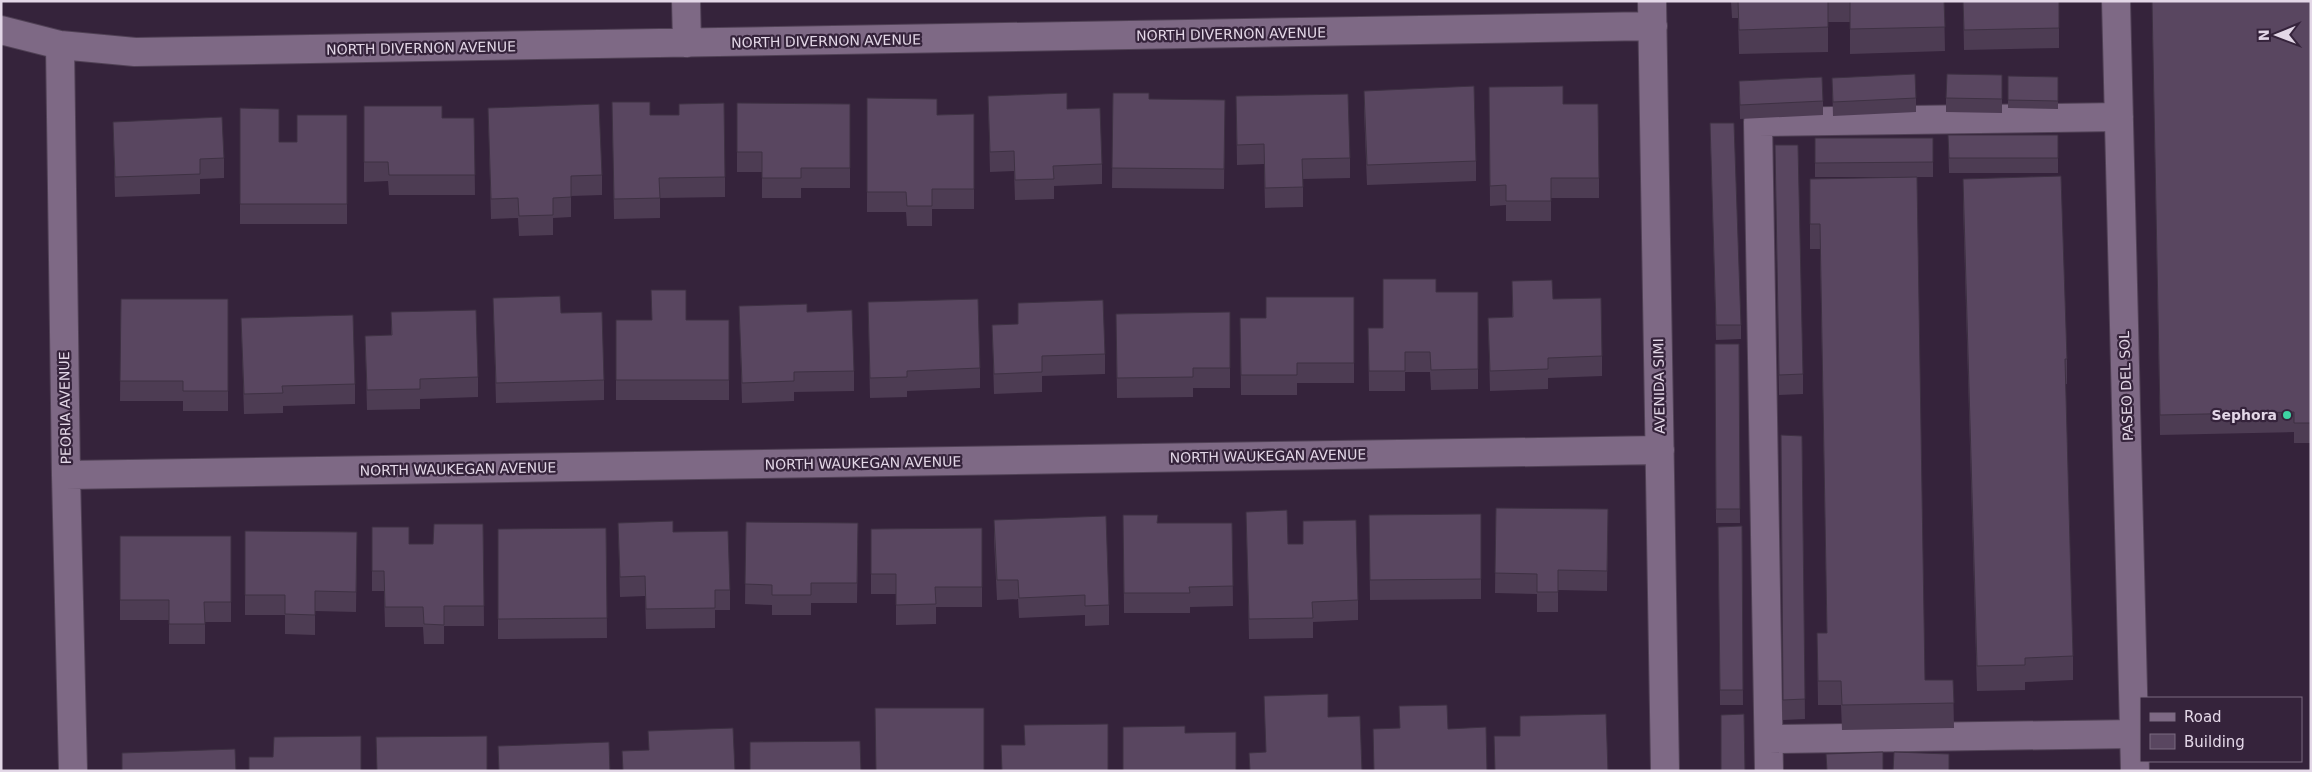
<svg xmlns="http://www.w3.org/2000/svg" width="2312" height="772" font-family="'DejaVu Sans',sans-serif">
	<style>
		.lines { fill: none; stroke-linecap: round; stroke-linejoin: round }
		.minor-casing { stroke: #504155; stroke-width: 30 }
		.minor { stroke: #7e6985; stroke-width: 28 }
		.wall { fill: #4d3c53 }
		.building { fill: #594660; stroke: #3e3143 }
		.poi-dot { fill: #3dd4a3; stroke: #35233b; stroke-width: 2 }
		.labels { text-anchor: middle; stroke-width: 4.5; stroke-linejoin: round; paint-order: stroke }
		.street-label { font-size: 14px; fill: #e3d7e7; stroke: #35233b }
		.poi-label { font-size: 14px; font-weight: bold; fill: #e3d7e7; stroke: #35233b; text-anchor: end }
	</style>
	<rect width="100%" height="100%" fill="#35233b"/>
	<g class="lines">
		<defs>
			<path id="minor" d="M686,1L687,43
				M1652,1L1665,771
				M2116,1L2135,771
				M1,30L60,45L135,52L1653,26
				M60,45L66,475L73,771
				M66,475L1660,450
				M1769,739L2134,734
				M1769,771L1758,122L2119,117"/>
		</defs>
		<!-- minor casing -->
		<use href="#minor" class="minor-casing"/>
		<!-- minor -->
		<use href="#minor" class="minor"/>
	</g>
	<!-- wall -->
	<path class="wall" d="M1731,1H1944L1945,51L1850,54V22H1828V52L1739,54L1738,18H1732Z
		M1963,1H2059V48L1964,50Z
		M2152,1H2311V443H2294V432L2160,435Z
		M2002,75V113L1946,112V98Z
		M2008,76L2058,77V109L2008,108Z
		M1832,78L1916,98V112L1833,116Z
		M1739,81L1823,101V115L1740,119Z
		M1489,87L1563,104L1599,178V198H1551V221H1506V205L1490,206Z
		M1364,91L1476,161V181L1367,185L1364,111Z
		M1113,93L1149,99L1225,100L1224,189L1112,188Z
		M988,96L1067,109L1102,164V184L1054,186V199L1015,200L1014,171L990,172Z
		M1236,96L1350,158V178L1303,179V207L1265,208L1264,164L1237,165Z
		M867,98L937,115L974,114V209H932V226H907L906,212H867Z
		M612,102L650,115L725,177V197L660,198V218L614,219Z
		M737,103L850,104V188H801V198H762V172H737Z
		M364,106L442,118H474L475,195H389L388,181L364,182Z
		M240,108L279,142H297L347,115V224H240Z
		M488,108L602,175V195L571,196V217L553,218V235L519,236L518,218L491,219Z
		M113,122L224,158V178L200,179V194L115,197Z
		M1710,123L1741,325V339L1716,340Z
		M1948,135H2058V173H1949Z
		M1815,138H1933V177H1815Z
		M1775,145L1803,374V394L1779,395Z
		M1810,179L1925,680H1953L1954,728L1842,730L1841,705H1818L1817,633H1827L1820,249H1810Z
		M1963,179L2067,359V384H2065L2073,656V680L2025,682V690L1977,691L1963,204Z
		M1512,281L1553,299L1602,356V376L1548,378V389L1490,391L1488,318L1512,317Z
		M1436,292H1478V389L1431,390L1430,372H1405V391H1369L1368,328H1383Z
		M1354,297V383H1297V395H1241L1240,318H1266Z
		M493,298L561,313L604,380V400L496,403Z
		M121,299H228V411H183V401H120Z
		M868,302L980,368V388L907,391V397L870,398Z
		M1018,303L1105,354V374L1042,376V392L994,394L992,325L1018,324Z
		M739,306L807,312L854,371V391L794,392V401L742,403Z
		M391,312L478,377V397L420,399V409L367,410L365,336L391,335Z
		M1230,312V388H1193V397L1117,398L1116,314Z
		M241,318L355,384V404L283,406V413L244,414Z
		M616,320H729V400H616Z
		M1715,344H1739L1740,523H1716Z
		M1781,435L1802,436L1805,719L1783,720Z
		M1496,508L1608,509L1607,591L1558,590V612H1537V594L1495,593Z
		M1246,512L1288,544L1358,600V620L1313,622V638L1249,639Z
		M1481,514V599L1370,600L1369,515Z
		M1123,515L1158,523H1232L1233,606L1190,607V613H1124Z
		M994,520L1109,605V625L1085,626V615L1019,618L1018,599L997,600L994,540Z
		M746,522L858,543L857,603H811V615H772V605L745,604Z
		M618,523L673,532L730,590V610H715V628L646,629L645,596L620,597Z
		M483,524L484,626H444V644H424L423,627H385L384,591H372V527L409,544H433Z
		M1742,526L1743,705H1720L1718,527Z
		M606,528L607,638L498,639V529Z
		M982,528V607H936V624L896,625V594H871V529Z
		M245,531L357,532L356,612L315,611V635L285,634V615H245Z
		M120,536H231V622H205V644H169V620H120Z"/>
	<!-- building -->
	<path class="building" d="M1738,1H1828V27L1739,30Z
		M1850,1H1944L1945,27L1850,29Z
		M1963,1H2059V28L1964,30Z
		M2152,1H2311V423H2294V412L2160,415Z
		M1915,74L1916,98L1833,102L1832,78Z
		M1947,74L2002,75V99L1946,98Z
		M2008,76L2058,77V101L2008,100Z
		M1822,77L1823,101L1740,105L1739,81Z
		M1474,86L1476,161L1367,165L1364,91Z
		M1563,86V104H1598L1599,178H1551V201H1506V185L1490,186L1489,87Z
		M1067,93V109L1100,108L1102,164L1053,166L1054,179L1015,180L1014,151L990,152L988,96Z
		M1113,93H1149V99L1225,100L1224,169L1112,168Z
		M1348,94L1350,158L1302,159L1303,187L1265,188L1264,144L1237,145L1236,96Z
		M867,98L937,99V115L974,114V189H932V206H907L906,192H867Z
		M612,102H650V115H679V104L724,103L725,177L659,178L660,198L614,199Z
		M737,103L850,104V168H801V178H762V152H737Z
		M599,104L602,175L571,176V197L553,198V215L519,216L518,198L491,199L488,108Z
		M364,106H442V118H474L475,175H389L388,162H364Z
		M240,108L279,109V142H297V115H347V204H240Z
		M222,117L224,158L200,159V174L115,177L113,122Z
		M1710,123H1734L1741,325H1716Z
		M1948,135H2058V158H1949Z
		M1815,138H1933V162L1815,163Z
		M1775,145H1798L1803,374L1779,375Z
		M2061,176L2067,359H2065L2073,656L2025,658V665L1977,666L1963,179Z
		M1917,177L1925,680H1953L1954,703L1842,705L1841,681H1818L1817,633H1827L1820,224H1810V179Z
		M1383,279H1436V292H1478V369L1431,370L1430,352H1405V371H1369L1368,328H1383Z
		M1552,280L1553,299L1601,298L1602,356L1548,358V369L1490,371L1488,318L1513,317L1512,281Z
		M651,290H686V320H729V380H616V320H652Z
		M560,296L561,313L602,312L604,380L496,383L493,298Z
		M1266,297H1354V363H1297V375H1241L1240,318H1266Z
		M121,299H228V391H183V381H120Z
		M978,299L980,368L907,371V377L870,378L868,302Z
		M1103,300L1105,354L1042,356V372L994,374L992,325L1018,324V303Z
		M807,304V312L852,310L854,371L794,372V381L742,383L739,306Z
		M476,310L478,377L420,379V389L367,390L365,336L392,335L391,312Z
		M1230,312V368H1193V377L1117,378L1116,314Z
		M353,315L355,384L282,386L283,393L244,394L241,318Z
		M1715,344H1739L1740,509H1716Z
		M1781,435L1802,436L1805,699L1783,700Z
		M1496,508L1608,509L1607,571L1558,570V592H1537V574L1495,573Z
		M1287,510L1288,544H1303V521L1356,520L1358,600L1312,602L1313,618L1249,619L1246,512Z
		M1481,514V579L1370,580L1369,515Z
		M1123,515H1158L1157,523H1232L1233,586L1189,587L1190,593H1124Z
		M1106,516L1109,605L1085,606V595L1019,598L1018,580H997L994,520Z
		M673,521V532L728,531L730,590H715V608L646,609L645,576L620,577L618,523Z
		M746,522L858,523L857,583H811V595H772V585L745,584Z
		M434,524H483L484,606H444V625L424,624L423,607H385L384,571H372V527H409V544H433Z
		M1742,526L1743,690H1720L1718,527Z
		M606,528L607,618L498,619V529Z
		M982,528V587H935L936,604L896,605V574H871V529Z
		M245,531L357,532L356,592L315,591V615L285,614V595H245Z
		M120,536H231V602H204L205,624H169V600H120Z
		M1328,694V717L1360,716L1362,771H1250L1249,753L1266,752L1264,696Z
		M1447,705L1448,729L1486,727L1487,771H1374L1373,729L1400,728L1399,706Z
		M875,708H984V771H876Z
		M1606,714L1608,771H1495L1494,736H1520V716Z
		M1744,714L1745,771H1721V715Z
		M1108,724V771H1002L1001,745H1025L1024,725Z
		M1185,726V733L1236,732V771H1123V727Z
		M733,728L735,771H623L622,751L649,750L648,731Z
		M361,736V771H249V757H273L274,737Z
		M487,736V771H377L376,737Z
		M860,741L861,771H750V742Z
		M609,742L610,771H499L498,746Z
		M235,749L236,771H122V753Z
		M1883,752V771H1827L1826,754Z
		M1894,752L1949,754V771H1893Z"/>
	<!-- markers -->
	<circle class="poi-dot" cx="2287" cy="415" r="5"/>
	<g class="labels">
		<!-- street labels -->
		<g class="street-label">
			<text transform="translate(1231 34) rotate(-1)" y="5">NORTH DIVERNON AVENUE</text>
			<text transform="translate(826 41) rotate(-1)" y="5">NORTH DIVERNON AVENUE</text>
			<text transform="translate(421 48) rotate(-1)" y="5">NORTH DIVERNON AVENUE</text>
			<text transform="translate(1659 386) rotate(-91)" y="5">AVENIDA SIMI</text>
			<text transform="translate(2126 386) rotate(-92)" y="5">PASEO DEL SOL</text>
			<text transform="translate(65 408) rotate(-91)" y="5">PEORIA AVENUE</text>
			<text transform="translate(1268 456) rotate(-1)" y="5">NORTH WAUKEGAN AVENUE</text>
			<text transform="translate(863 463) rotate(-1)" y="5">NORTH WAUKEGAN AVENUE</text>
			<text transform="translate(458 469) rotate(-1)" y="5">NORTH WAUKEGAN AVENUE</text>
		</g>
		<!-- poi labels -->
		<g class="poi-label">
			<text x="2277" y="420">Sephora</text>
		</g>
	</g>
	<!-- border -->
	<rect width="2312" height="772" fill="none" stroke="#e3d7e7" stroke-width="5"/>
	<!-- legend -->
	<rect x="2140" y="697" width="162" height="65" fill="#35233b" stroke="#7b6b80"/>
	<rect x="2150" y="713" width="25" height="8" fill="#7e6985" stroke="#7b6b80"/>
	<text x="2184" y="722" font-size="15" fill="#e3d7e7">Road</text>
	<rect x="2150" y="734" width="25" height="15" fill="#594660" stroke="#7b6b80"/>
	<text x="2184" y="747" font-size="15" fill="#e3d7e7">Building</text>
	<!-- north arrow -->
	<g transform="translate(2277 35) rotate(269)" stroke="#35233b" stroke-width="4" paint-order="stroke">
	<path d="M0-4L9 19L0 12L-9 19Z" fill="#e3d7e7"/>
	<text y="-8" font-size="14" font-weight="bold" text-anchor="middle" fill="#e3d7e7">N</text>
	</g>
</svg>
